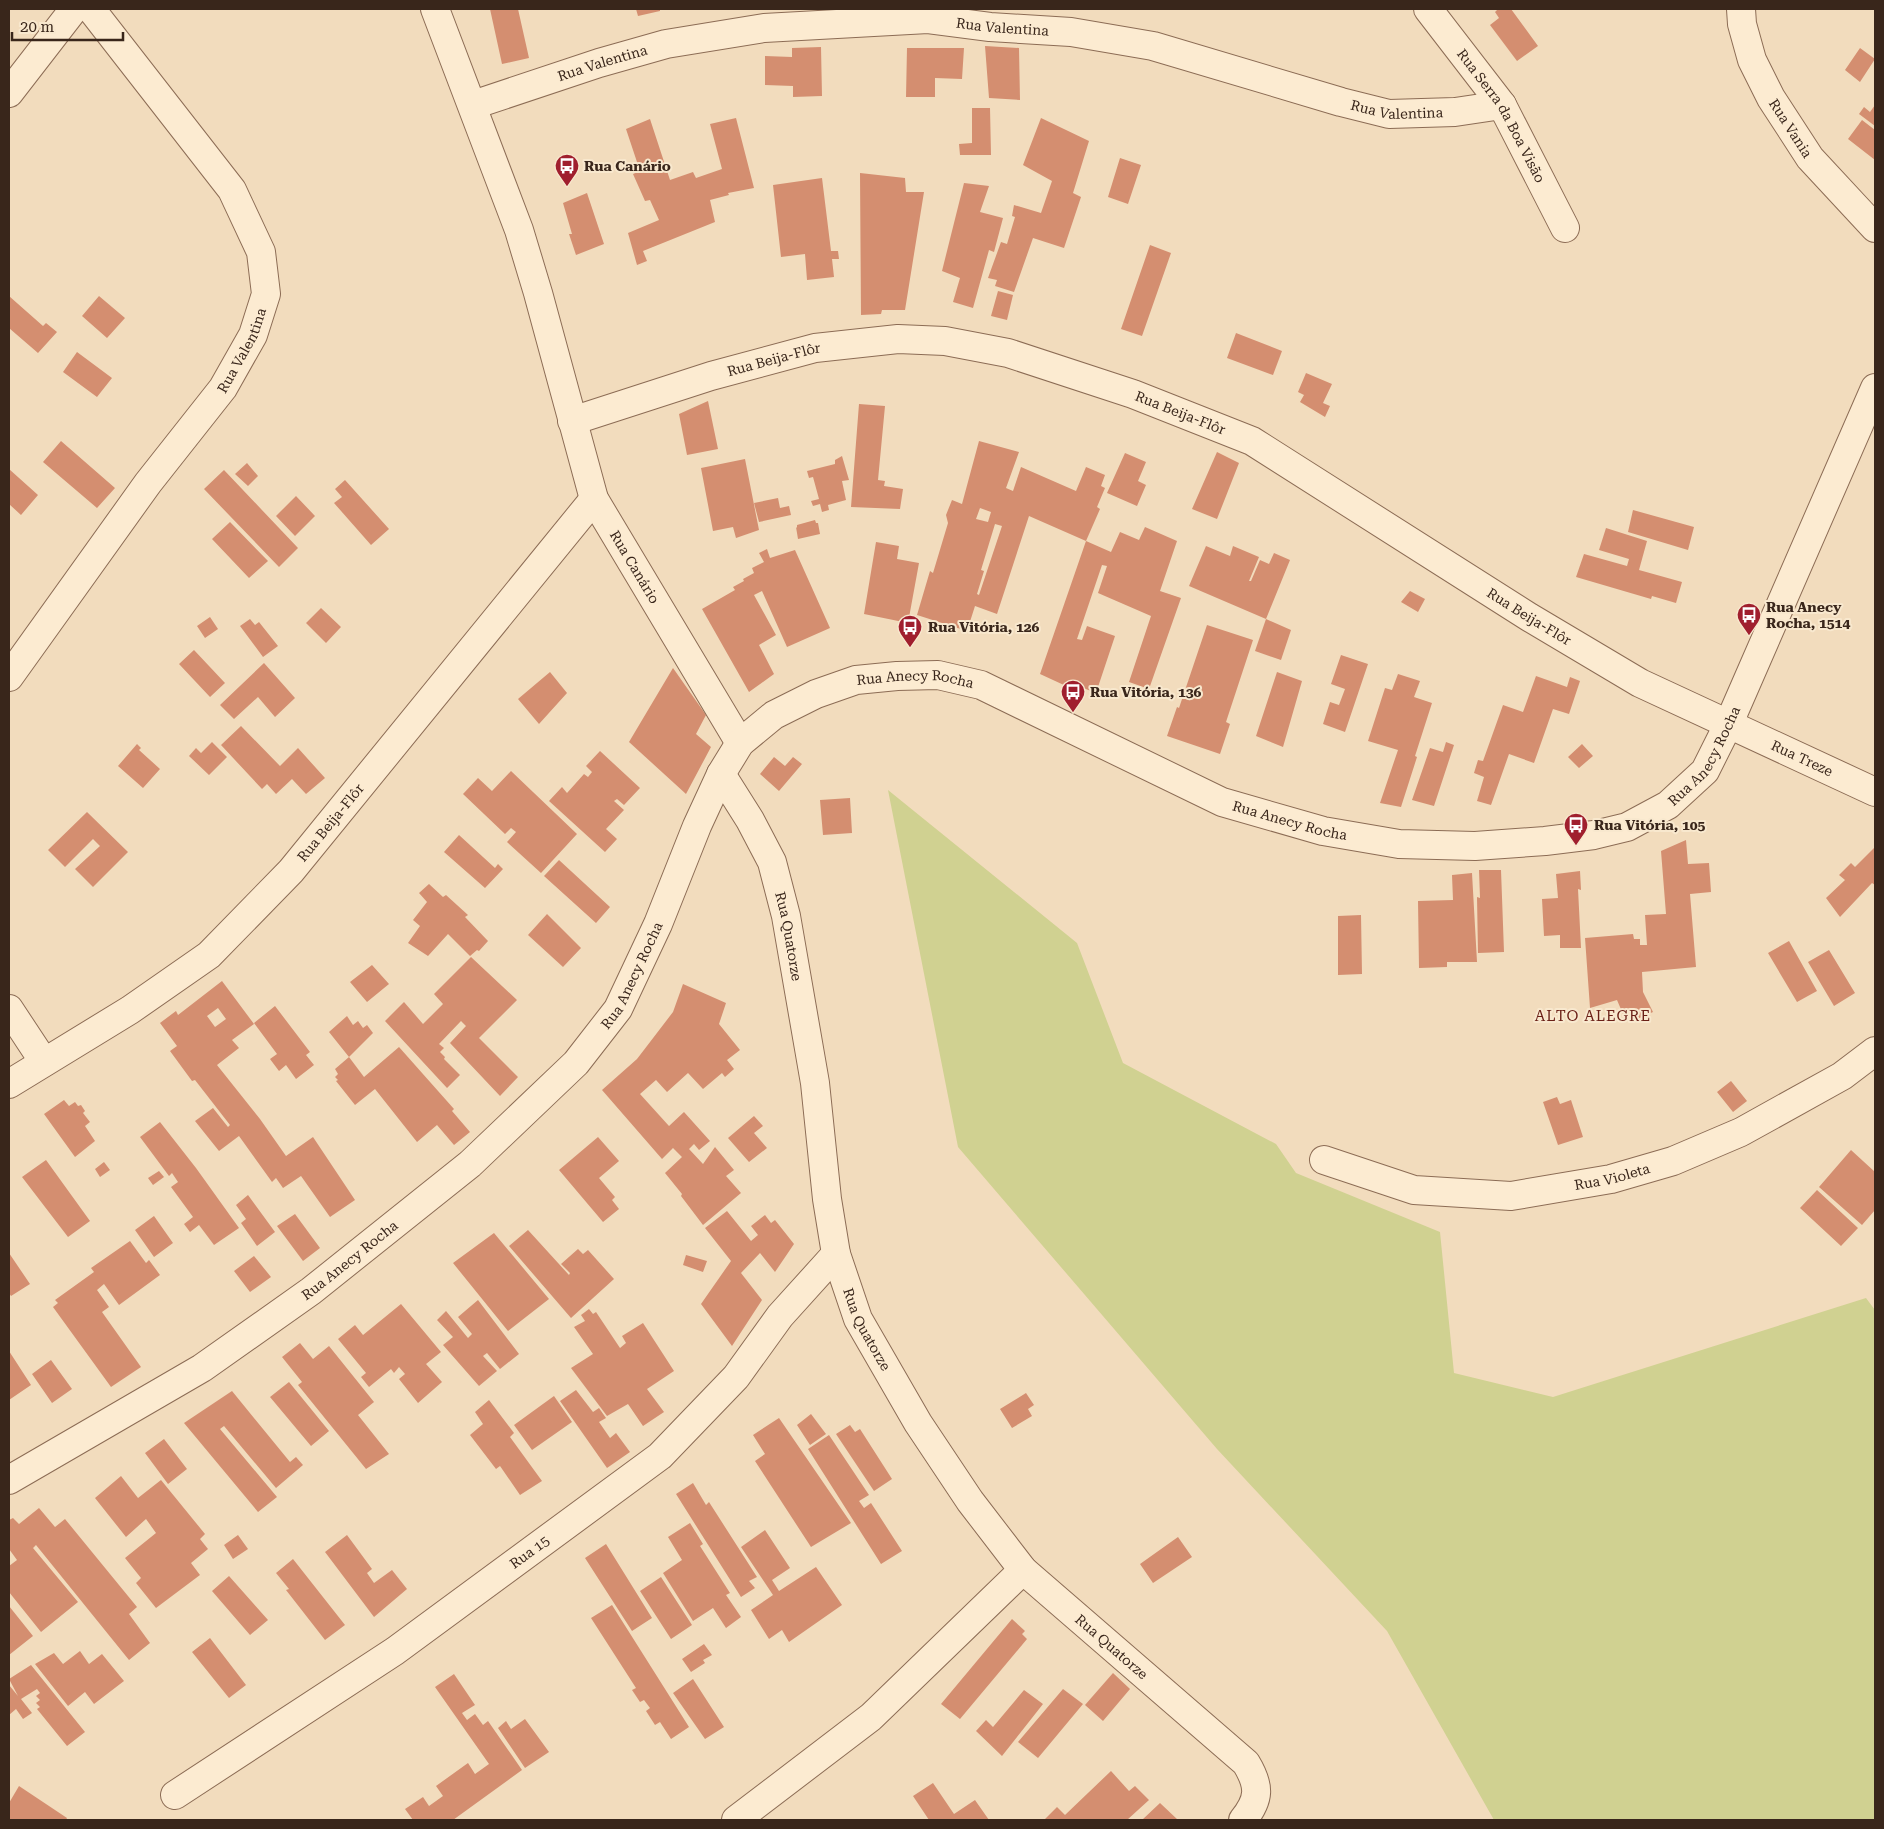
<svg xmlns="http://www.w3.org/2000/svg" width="1884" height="1829" font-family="'Roboto Serif',serif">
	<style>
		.green { fill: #d0d191 }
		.building { fill: #d48e70; fill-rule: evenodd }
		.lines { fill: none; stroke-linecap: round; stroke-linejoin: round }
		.minor-casing { stroke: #8c6c55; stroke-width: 30 }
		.minor { stroke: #fcebd1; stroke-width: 28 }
		.labels { text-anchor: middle; stroke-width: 4; stroke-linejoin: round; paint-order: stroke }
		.street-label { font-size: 14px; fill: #39261b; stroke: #f8e8ce }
		.poi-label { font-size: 14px; font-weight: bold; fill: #39261b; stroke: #f8e8ce; text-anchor: start }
		.neighbourhood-label { font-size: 15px; letter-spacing: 1px; fill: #6a1f16; stroke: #f8e8ce }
	</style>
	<rect width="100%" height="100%" fill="#f2dcbd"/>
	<!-- green -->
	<path class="green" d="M888,790L1077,943L1123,1063L1276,1144L1296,1173L1440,1232L1454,1373L1553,1397L1866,1298L1875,1310V1820H1494L1387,1631L1217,1449L958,1147Z"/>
	<!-- building -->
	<path class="building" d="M490,9H518L529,58L502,64Z
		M636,9H660V11L638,16Z
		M1498,9H1511L1538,46L1517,61L1490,25L1499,18L1495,12Z
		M985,46L1019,48L1020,100L989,98Z
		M821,47L822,96L793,97V86L765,85V56L792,57V48Z
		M907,48H964L962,79L935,78V97H906Z
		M1860,48L1875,59L1860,82L1845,70Z
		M1875,105V126L1859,114L1864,107L1870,112Z
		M972,108H990L991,155H960L959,144L972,143Z
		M736,118L754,188L728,193L729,195L710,200L715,222L643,251L647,261L637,265L628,233L659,220L650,200L645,201L633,174L640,171L626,129L650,119L670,180L693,172L696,178L722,169L710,124Z
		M1041,118L1089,141L1073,193L1081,197L1064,248L1033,238L1014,292L995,286L997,280L988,278L1001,242L1007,244L1015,217L1012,216L1014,205L1041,213L1052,181L1023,165Z
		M1862,120L1875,130V160L1848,139Z
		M1120,158L1141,165L1128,204L1108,197Z
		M860,173L905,178L906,192H924L905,310H882L881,314L861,315Z
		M822,178L831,251H838L839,259H832L834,277L807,280L805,254L781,257L773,185Z
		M964,183L989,186L980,212L1003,218L994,252L989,250L973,308L953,302L960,278L942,271Z
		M587,193L604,244L576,255L569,234H572L563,203Z
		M1150,245L1171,253L1142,336L1121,329Z
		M998,291L1013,295L1007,320L991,316Z
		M9,296L43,326L46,323L57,332L38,353L9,328Z
		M99,296L125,318L107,338L82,316Z
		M1236,333L1282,351L1273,375L1227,358Z
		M77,352L112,378L97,397L63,372Z
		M1306,373L1332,384L1323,403L1330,406L1325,417L1300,402L1304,395L1298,392Z
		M708,401L718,449L687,455L679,414Z
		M859,404L885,406L878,480L885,481L884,486L903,489L900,509L851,507Z
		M61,441L115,488L97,508L43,462Z
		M979,441L1019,452L1006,488L1013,491L1021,467L1076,491L1086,467L1105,475L1101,486L1105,488L1097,507L1100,509L1086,541L1029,516L997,614L975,606L967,631L917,615L930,571L933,573L948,523L946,515L952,500L962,504ZM980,508L991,512L988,522L976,519ZM995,524L1002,526L979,595L977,594L984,571L981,570Z
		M1217,452L1239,463L1217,519L1192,509Z
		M1125,453L1146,462L1138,481L1146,485L1137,506L1107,493Z
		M842,456L849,480L842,481L846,500L828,505L829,510L822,512L820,504L813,506L811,501L819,499L813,477L809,478L807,471L835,464V460Z
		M745,459L759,530L736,538L733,527L713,531L701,468Z
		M247,463L258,476L248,486L235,474Z
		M9,469L38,495L21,515L9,504Z
		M224,470L298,548L279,567L204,489Z
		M345,480L389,529L371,545L334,503L342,497L335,489Z
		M296,496L315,516L295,536L276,516Z
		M778,498L780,508L789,506L791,515L759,522L754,503Z
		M1633,510L1694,527L1688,550L1628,532Z
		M815,520L816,523H818L820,534L798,539L796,527L797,528V525Z
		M230,522L268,561L249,578L212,539Z
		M1145,527L1177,541L1160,591L1181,598L1149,689L1129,682L1151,616L1098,593L1107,566L1102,565L1077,639L1082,640L1087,626L1115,636L1096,693L1068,682L1066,686L1040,674L1086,541L1111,552L1120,532L1139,540Z
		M1606,528L1647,541L1639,570L1682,582L1676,603L1652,596L1651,599L1576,577L1584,554L1627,566L1629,559L1599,550Z
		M876,542L899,546L897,559L919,563L908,623L864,614Z
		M1206,546L1230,556L1233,546L1259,557L1249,581H1251L1260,560L1269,564L1274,553L1290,560L1266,619L1189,586Z
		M767,549L770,558L795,550L830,628L787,647L762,591L754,595L776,635L759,645L774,674L749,692L702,609L735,590L733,587L744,581L743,579L754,573L752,568L764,562L759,553Z
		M1410,591L1425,599L1418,612L1401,602Z
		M321,608L341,627L326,643L306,623Z
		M210,617L218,629L205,638L197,626Z
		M250,619L255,625L259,622L278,646L263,657L240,626Z
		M1266,619L1291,630L1281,660L1255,651Z
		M1207,625L1253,640L1226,722L1230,724L1220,754L1167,736L1177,707L1179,708Z
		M194,650L225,683L210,697L179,664Z
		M1341,655L1368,664L1345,732L1323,724L1330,702L1339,705L1345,689L1331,684Z
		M264,663L295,698L275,717L258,697L234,719L220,705Z
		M673,668L706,715L696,734L711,747L686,794L629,742Z
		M550,672L567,693L539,724L518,699Z
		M1277,672L1302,681L1283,747L1256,736Z
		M1398,674L1420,681L1414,697L1432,703L1415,756L1417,757L1401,807L1380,803L1398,750L1368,741L1385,688L1392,690Z
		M1536,676L1567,687L1570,677L1580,681L1569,714L1553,709L1534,763L1509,754L1491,805L1477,801L1484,777L1474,773L1478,760L1483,761L1503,705L1523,712Z
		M241,726L280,766L298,748L325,778L306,794L292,779L276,794L267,784L262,789L221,745Z
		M212,742L227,757L209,775L189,756L196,748L201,753Z
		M1446,742L1454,745L1434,806L1412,800L1430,748L1443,752Z
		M137,744L141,748L139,750L160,769L143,788L118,766Z
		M1582,744L1593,756L1579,768L1568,757Z
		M600,751L640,788L624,805L617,799L614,801L624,810L606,829L617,839L605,852L549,801L562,787L567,793L584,774L588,777L592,772L586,766Z
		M774,757L785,766L793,757L802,764L779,791L760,774Z
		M511,771L577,834L541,873L507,842L516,832L511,828L505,834L463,794L478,778L492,791Z
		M850,798L852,833L823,835L820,800Z
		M87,812L128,852L93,887L75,869L100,846L93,839L65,867L48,850Z
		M459,835L495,868L498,864L503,869L485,888L444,852Z
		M1686,840L1688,864L1709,863L1711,892L1690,894L1696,967L1642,972L1643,992L1653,1012L1635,1020L1631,1010L1623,1014L1617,1000L1590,1008L1585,938L1633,934L1634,939H1640V945H1647L1645,915L1666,914L1661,851Z
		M1875,847V885L1872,883L1840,917L1826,898L1845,880L1839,875L1851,863L1855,867Z
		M559,860L610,907L596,923L544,876Z
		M1479,870H1501L1504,952L1478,953L1477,897L1480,898Z
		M1580,871L1581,890L1578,889L1581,948H1560V935L1544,936L1542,899L1558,898L1556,874Z
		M1472,873L1477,962H1447V967L1419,968L1418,901L1453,900L1452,875Z
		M429,884L443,897L446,895L468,915L465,917L488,941L479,951L477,950L470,956L448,934L428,956L408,943L420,926L413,920L427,902L419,893Z
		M547,914L581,948L563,967L528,935Z
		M1361,915L1362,974L1338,975V916Z
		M1789,941L1817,991L1797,1002L1768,953Z
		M1829,950L1855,993L1834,1006L1808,962Z
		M471,957L517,1000L479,1038L518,1077L500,1096L450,1043L466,1026L461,1021L439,1044L444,1048L440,1052L445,1057L444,1059L460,1075L447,1088L385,1021L404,1002L423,1024L443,1004L434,994Z
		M372,965L389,984L367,1002L350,982Z
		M222,981L254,1024L232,1040L239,1048L217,1065L260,1119L286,1156L313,1137L355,1200L330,1217L301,1176L283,1188L276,1178L272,1182L239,1136L219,1151L195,1121L213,1108L228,1127L230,1125L195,1080L192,1081L170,1051L177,1046L160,1023L176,1011L178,1015ZM218,1008L226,1019L215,1027L207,1016Z
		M683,984L726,1003L719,1024L740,1050L727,1060L734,1069L725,1077L722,1073L703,1089L688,1073L667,1092L656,1080L640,1094L669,1126L684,1112L710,1141L699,1150L694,1144L689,1149L703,1164L715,1147L734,1170L726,1176L741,1193L703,1225L681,1196L682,1194L665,1173L682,1157L673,1148L662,1159L602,1090L637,1059L673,1012Z
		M275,1006L310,1052L306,1055L314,1065L296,1079L286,1065L279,1071L270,1059L277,1054L254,1023Z
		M347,1016L353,1025L358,1021L363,1028L367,1025L373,1033L349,1057L329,1032Z
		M399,1047L454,1109L452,1111L470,1132L454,1145L437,1125L417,1142L375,1089L355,1105L336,1081L338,1080L335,1077L338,1074L335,1069L349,1057L364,1077Z
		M1731,1081L1747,1101L1733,1112L1717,1092Z
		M1557,1097L1560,1104L1571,1100L1583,1137L1558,1145L1543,1102Z
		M64,1100L69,1106L75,1102L78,1106L81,1105L85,1111L83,1113L90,1122L85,1126L95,1141L75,1157L44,1114Z
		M754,1116L763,1126L754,1133L767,1148L749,1162L728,1138Z
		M160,1122L196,1168L239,1228L214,1245L199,1225L190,1232L184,1224L193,1217L171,1187L178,1182L172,1173L169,1176L140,1137Z
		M598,1137L619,1161L599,1178L615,1197L612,1200L619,1209L603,1222L559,1170Z
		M1851,1150L1875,1172V1210L1862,1225L1819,1187Z
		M46,1160L90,1221L68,1237L22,1177Z
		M104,1162L110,1170L100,1177L95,1169Z
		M159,1171L164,1177L153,1185L148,1178Z
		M1817,1190L1858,1228L1841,1246L1800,1208Z
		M248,1195L275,1232L257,1246L241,1223L246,1219L236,1205Z
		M727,1211L751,1241L758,1235L751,1226L765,1215L771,1223L775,1220L794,1244L775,1272L760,1253L741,1273L762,1300L732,1346L701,1304L731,1261L705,1228Z
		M295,1214L320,1248L303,1261L277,1226Z
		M154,1216L173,1243L154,1257L135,1230Z
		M528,1230L569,1275L570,1273L561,1264L578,1249L583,1254L588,1250L614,1279L571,1318L509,1246Z
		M494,1233L549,1299L508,1331L453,1263Z
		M130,1241L146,1263L149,1260L160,1275L119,1305L104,1284L97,1290L109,1307L102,1312L141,1367L111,1387L53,1307L58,1303L55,1300L94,1272L91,1268Z
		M9,1253L30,1284L11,1296L9,1293Z
		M686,1255L707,1261L703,1272L683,1265Z
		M254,1256L271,1277L250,1292L234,1271Z
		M478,1300L519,1354L500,1369L487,1353L483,1356L497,1371L479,1386L443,1345L453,1337L437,1320L446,1311L468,1338L472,1334L458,1317Z
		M401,1304L441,1352L426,1364L442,1382L418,1403L399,1379L405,1374L399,1367L394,1373L391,1369L369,1387L361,1377L366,1373L338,1339L355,1325L363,1335Z
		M589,1309L593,1314L596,1312L620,1348L626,1343L622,1336L643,1323L674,1371L647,1389L664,1412L643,1426L628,1404L607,1416L571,1368L593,1354L574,1327L585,1321L581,1315Z
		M300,1343L313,1359L329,1346L374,1402L358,1415L389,1454L366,1469L298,1385L302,1382L282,1357Z
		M9,1351L31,1385L9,1400Z
		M51,1360L72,1389L52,1403L32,1374Z
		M289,1382L329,1431L311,1446L270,1397Z
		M576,1390L593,1412L599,1408L606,1418L599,1422L610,1438L616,1433L630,1452L607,1468L560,1401Z
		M232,1391L290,1462L296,1457L303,1465L276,1488L224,1426L220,1429L277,1497L258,1512L184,1423Z
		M1026,1393L1034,1405L1028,1409L1032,1416L1012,1428L1000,1409Z
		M554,1396L572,1422L532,1450L514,1425Z
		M489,1400L514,1433L510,1437L542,1481L520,1495L500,1466L496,1469L470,1435L483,1424L475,1412Z
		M811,1414L826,1434L810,1445L797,1425Z
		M779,1418L851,1523L811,1547L755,1461L765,1454L753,1435Z
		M850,1425L855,1432L860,1429L892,1479L874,1491L836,1434Z
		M829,1435L869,1495L859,1501L864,1508L871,1503L902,1551L881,1564L808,1449Z
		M164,1439L187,1469L168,1484L145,1453Z
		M121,1476L138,1498L161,1480L205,1534L200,1539L208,1549L191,1563L200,1575L156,1608L136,1583L141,1578L125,1558L156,1533L146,1519L126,1537L95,1498Z
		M693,1483L706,1505L709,1502L757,1577L749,1581L755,1588L741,1597L676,1494Z
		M39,1508L55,1527L65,1519L137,1607L129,1614L150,1643L129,1660L36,1545L33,1548L78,1602L41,1632L9,1592V1566L17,1560L9,1549V1520L13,1518L19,1524Z
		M690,1523L703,1544L700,1546L730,1593L726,1595L741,1617L726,1628L713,1608L693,1621L663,1573L682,1560L668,1537Z
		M765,1530L790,1568L772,1580L779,1591L816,1567L842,1605L789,1642L782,1630L769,1639L751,1610L773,1595L741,1547Z
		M238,1535L248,1549L233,1559L224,1545Z
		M347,1535L372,1569L367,1573L374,1583L392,1570L407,1589L374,1617L325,1552Z
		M1178,1537L1192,1557L1153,1583L1140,1564Z
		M606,1544L652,1618L632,1631L585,1558Z
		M293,1559L345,1625L325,1640L286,1590L289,1589L276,1573Z
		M229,1576L268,1620L250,1635L212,1591Z
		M661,1577L692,1625L671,1639L640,1591Z
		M612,1605L689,1727L671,1739L660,1722L655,1725L646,1711L650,1708L644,1700L640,1702L632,1690L636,1688L591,1618Z
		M9,1606L33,1636L9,1655Z
		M1012,1619L1025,1631L1022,1634L1027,1639L960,1719L941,1704Z
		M210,1638L246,1685L229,1698L192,1652Z
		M704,1644L712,1655L703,1660L705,1663L691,1672L682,1659Z
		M80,1651L89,1664L102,1654L124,1681L94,1704L85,1692L68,1706L35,1664L54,1653L63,1664Z
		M31,1665L85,1732L67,1746L37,1709L40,1707L36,1703L40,1700L36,1696L40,1693L37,1689L21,1699L32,1713L23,1719L16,1709L9,1715V1685L18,1696L9,1679Z
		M1113,1673L1130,1689L1103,1721L1085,1705Z
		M454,1674L475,1705L462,1713L467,1720L475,1714L483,1725L488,1721L522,1770L453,1820H413L405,1809L423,1797L429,1806L443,1796L436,1786L468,1763L475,1774L489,1764L435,1687Z
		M693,1679L724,1727L705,1739L673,1693Z
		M1063,1689L1083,1704L1038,1758L1018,1742Z
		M1024,1690L1043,1704L1002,1756L976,1731L986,1720L993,1727Z
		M525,1719L549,1752L525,1768L498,1728L506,1721L511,1729Z
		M1111,1771L1129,1791L1135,1786L1149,1800L1127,1820H1044L1057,1807L1065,1815Z
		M933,1783L954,1814L975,1800L989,1820H929L913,1796Z
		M19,1786L67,1818L66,1820H9V1803Z
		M1160,1803L1178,1820H1142Z"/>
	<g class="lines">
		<defs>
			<g id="minor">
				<path id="s1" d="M435,9L519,230L538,293L594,499L740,743"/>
				<path id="s2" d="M1428,9L1502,105L1565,228"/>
				<path id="s3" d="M1741,9L1742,24L1752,60L1771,98L1810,158L1875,228"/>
				<path d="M9,93L74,9"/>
				<path id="s4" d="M473,105L599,63L666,44L764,28L928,19L990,27L1071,32L1153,46L1341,102L1389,114L1455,112L1502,105"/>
				<path id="s5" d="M572,421L711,376L815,348L898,339L945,341L1008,353L1133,394L1252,441L1529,617L1640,683L1875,792"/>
				<path id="s6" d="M9,677L148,483L223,388L253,335L266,294L261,252L232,190L91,9"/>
				<path id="s7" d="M721,774L750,820L772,862L786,916L815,1083L827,1199L836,1254L858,1319L918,1423L970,1501L1023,1570L1246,1763C1260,1786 1260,1799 1243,1820"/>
				<path d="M9,1009L44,1062"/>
				<path id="s8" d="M9,1084L130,1010L209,955L291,871L594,499"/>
				<path id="s9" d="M1324,1160L1414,1190L1511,1196L1611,1179L1673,1161L1741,1132L1842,1076L1875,1051"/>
				<path id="s10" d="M9,1480L202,1368L311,1291L470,1164L576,1063L618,1009L658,924L697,826L721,774L740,743L774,715L816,694L856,680L897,676L938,675L981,685L1222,802L1323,831L1399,844L1475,846L1545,841L1594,835L1627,827L1668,805L1705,771L1729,723L1875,388"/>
				<path id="s11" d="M175,1795L395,1651L660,1456L736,1377L780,1316L836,1254"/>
				<path d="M736,1820L871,1717L1023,1570"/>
			</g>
		</defs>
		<!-- minor casing -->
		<use href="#minor" class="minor-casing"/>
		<!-- minor -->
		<use href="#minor" class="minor"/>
	</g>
	<!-- icons -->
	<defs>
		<symbol id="bus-pin" viewBox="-11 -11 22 30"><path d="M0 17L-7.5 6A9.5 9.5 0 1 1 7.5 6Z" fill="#a01f2e" stroke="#f8e8ce"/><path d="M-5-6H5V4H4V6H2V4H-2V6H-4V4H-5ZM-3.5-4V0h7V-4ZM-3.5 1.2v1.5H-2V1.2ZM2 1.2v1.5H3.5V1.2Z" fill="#fff"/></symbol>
	</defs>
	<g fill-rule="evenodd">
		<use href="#bus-pin" x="553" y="152" width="28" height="38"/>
		<use href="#bus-pin" x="1735" y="601" width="28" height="38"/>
		<use href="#bus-pin" x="896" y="613" width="28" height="38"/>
		<use href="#bus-pin" x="1059" y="678" width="28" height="38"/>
		<use href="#bus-pin" x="1562" y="811" width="28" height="38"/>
	</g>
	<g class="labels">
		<!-- street labels -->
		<g class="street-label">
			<text dy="5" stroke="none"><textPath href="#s4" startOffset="541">Rua Valentina</textPath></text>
			<text dy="5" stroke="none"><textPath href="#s4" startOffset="136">Rua Valentina</textPath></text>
			<text dy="5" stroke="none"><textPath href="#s4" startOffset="946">Rua Valentina</textPath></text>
			<text dy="5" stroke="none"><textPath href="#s2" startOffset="130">Rua Serra da Boa Visão</textPath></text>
			<text dy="5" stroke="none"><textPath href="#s3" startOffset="131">Rua Vania</textPath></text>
			<text dy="5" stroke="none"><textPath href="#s6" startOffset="402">Rua Valentina</textPath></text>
			<text dy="5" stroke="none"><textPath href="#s5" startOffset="211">Rua Beija-Flôr</textPath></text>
			<text dy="5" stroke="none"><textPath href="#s5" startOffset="631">Rua Beija-Flôr</textPath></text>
			<text dy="5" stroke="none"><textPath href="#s1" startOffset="595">Rua Canário</textPath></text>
			<text dy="5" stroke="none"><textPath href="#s5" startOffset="1036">Rua Beija-Flôr</textPath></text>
			<text dy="5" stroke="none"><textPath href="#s10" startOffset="1261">Rua Anecy Rocha</textPath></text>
			<text dy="5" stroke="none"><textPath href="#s10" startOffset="2116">Rua Anecy Rocha</textPath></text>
			<text dy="5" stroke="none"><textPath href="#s5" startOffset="1344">Rua Treze</textPath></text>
			<text dy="5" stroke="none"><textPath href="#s10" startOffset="1666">Rua Anecy Rocha</textPath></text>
			<text dy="5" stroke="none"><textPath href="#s8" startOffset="418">Rua Beija-Flôr</textPath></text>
			<text dy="5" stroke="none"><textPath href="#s7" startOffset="178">Rua Quatorze</textPath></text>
			<text dy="5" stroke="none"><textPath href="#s10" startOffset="811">Rua Anecy Rocha</textPath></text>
			<text dy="5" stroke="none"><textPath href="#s9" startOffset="295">Rua Violeta</textPath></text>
			<text dy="5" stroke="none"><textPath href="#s10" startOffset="406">Rua Anecy Rocha</textPath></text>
			<text dy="5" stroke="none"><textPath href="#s7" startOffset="581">Rua Quatorze</textPath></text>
			<text dy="5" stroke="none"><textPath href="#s11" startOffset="430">Rua 15</textPath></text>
			<text dy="5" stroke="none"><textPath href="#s7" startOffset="986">Rua Quatorze</textPath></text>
		</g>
		<!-- poi labels -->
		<g class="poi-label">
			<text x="584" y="171">Rua Canário</text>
			<text x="1766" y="612">Rua Anecy<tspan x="1766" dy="16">Rocha, 1514</tspan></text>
			<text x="928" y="632">Rua Vitória, 126</text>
			<text x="1090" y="697">Rua Vitória, 136</text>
			<text x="1594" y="830">Rua Vitória, 105</text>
		</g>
		<!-- neighbourhood labels -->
		<g class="neighbourhood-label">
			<text x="1593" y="1021">ALTO ALEGRE</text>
		</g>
	</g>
	<!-- border -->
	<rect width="1884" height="1829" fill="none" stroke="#39261b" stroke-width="20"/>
	<!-- scale -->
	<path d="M12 32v8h111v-8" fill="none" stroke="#39261b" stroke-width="2.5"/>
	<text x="20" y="32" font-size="15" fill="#39261b" stroke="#f8e8ce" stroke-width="4" paint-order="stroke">20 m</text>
</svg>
